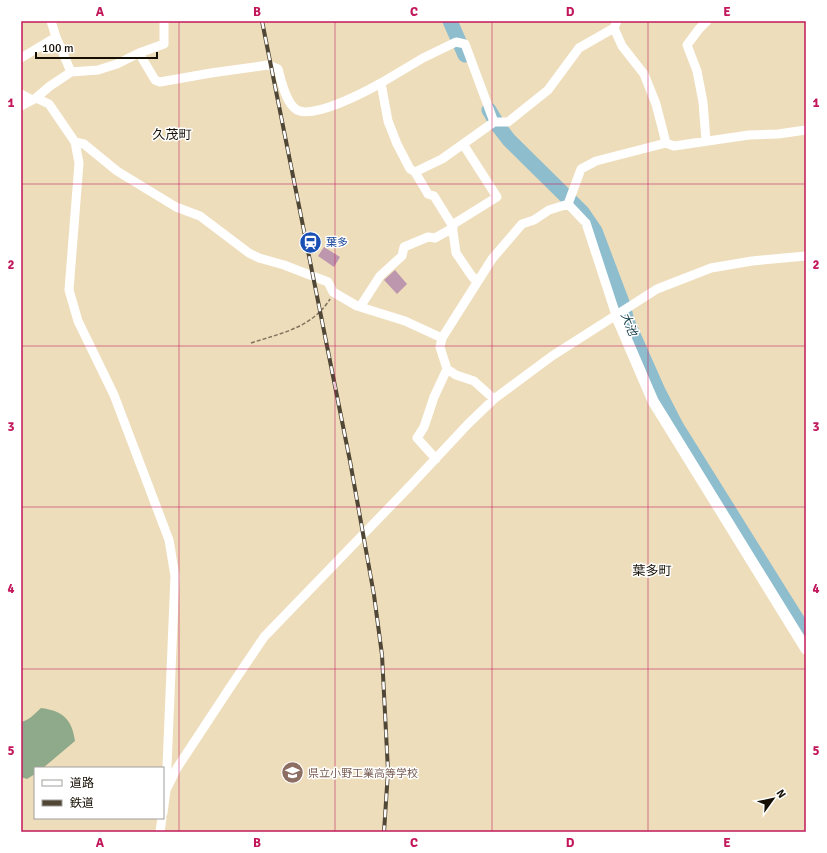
<svg xmlns="http://www.w3.org/2000/svg" width="827" height="853" font-family="Signika,'Noto Sans JP',sans-serif">
	<style>
		.forest { fill: #8faa8b }
		.lines { fill: none; stroke-linecap: round; stroke-linejoin: round }
		.river { stroke: #8ebdcd; stroke-width: 15 }
		.building { fill: #bd97ae }
		.path { stroke: #80745e; stroke-width: 1.5; stroke-dasharray: 4 2; stroke-linecap: butt }
		.minor { stroke: #fff; stroke-width: 9 }
		.tertiary { stroke: #fff; stroke-width: 11 }
		.rail-casing { stroke: #504736; stroke-width: 4 }
		.rail { stroke: #fff; stroke-width: 2.5; stroke-dasharray: 8; stroke-linecap: butt }
		.grid { fill: none; stroke: #c2185b; stroke-width: 1; stroke-opacity: 0.55 }
		.labels { text-anchor: middle; stroke-width: 3; stroke-linejoin: round; paint-order: stroke }
		.transit-label { font-size: 11px; fill: #164399; stroke: #fff; text-anchor: start }
		.education-label { font-size: 11px; fill: #785e54; stroke: #fff; text-anchor: start }
		.water-label { font-size: 12px; font-style: italic; fill: #153f4c; stroke: #fff }
		.quarter-label { font-size: 13px; fill: #150f04; stroke: #fff }
		.neatline { fill: none; stroke: #c2185b; stroke-width: 1.5 }
		.grid-label { font-size: 13px; text-anchor: middle; font-weight: bold; fill: #c2185b }
	</style>
	<rect width="100%" height="100%" fill="#edb"/>
	<!-- forest -->
	<path class="forest" d="M41,708C63,711 72,719 75,741L43,768H35V774L27,779L21,777V722C30,720 34,714 41,708Z"/>
	<g class="lines">
		<!-- river -->
		<path class="river" d="M450,21L465,55
			M489,110L499,127L509,140L582,212L595,231L623,305L627,321L658,391L676,426L806,634"/>
	</g>
	<!-- building -->
	<path class="building" d="M324,247L340,257L334,267L318,256Z
		M395,270L407,284L397,294L384,280Z"/>
	<g class="lines">
		<!-- path -->
		<path class="path" d="M251,343C281,333 312,328 330,299"/>
		<!-- minor -->
		<path class="minor" d="M51,21L56,37L71,72
			M614,28L622,46L644,74L656,104L666,143
			M139,53L164,44V21
			M21,58L56,37
			M21,94L32,100
			M36,98L49,104L75,142L79,163L69,290L78,321L114,395L169,540L175,576L166,790L163,813
			M21,106L36,98L50,86L71,72L98,70L117,64L139,53L155,80L160,82L211,73L268,65L278,69C281,80 286,104 297,110C314,119 365,92 381,83
			M706,141L703,102L697,71L687,45L699,29L707,21
			M75,142L84,144L117,171L176,207L200,216L249,253L259,258L284,265L328,282L333,292L357,306L405,321L442,338
			M415,172L442,159L494,122
			M568,204L586,223L616,315
			M452,225L497,197L463,144
			M477,282L471,275L456,253L452,225L434,196L428,194L415,172L410,169L397,144L388,121L381,83L423,58L456,42L465,44L494,122H508L548,90L579,48L614,28L617,21
			M360,307L380,276L402,256L404,247L428,237L435,238L453,228
			M494,399L474,381L456,375L447,369L440,347L442,338L492,259L522,224L534,220L549,210L568,204L581,169L596,161L666,143L674,146L749,135L778,134L806,130
			M436,459L417,438L424,427L434,397L447,369
			M166,790L177,768L231,686L264,637L409,487L468,424L494,399L552,356L657,289L711,268L752,261L806,256
			M160,832L162,818"/>
		<!-- tertiary -->
		<path class="tertiary" d="M616,315L653,401L806,649"/>
		<defs>
			<path id="rail" d="M262,21L350,461L374,595L382,655L388,771L384,832"/>
		</defs>
		<!-- rail casing -->
		<use href="#rail" class="rail-casing"/>
		<!-- rail -->
		<use href="#rail" class="rail"/>
	</g>
	<!-- grid -->
	<path class="grid" d="M179,21V832M335,21V832M492,21V832M648,21V832M21,184H806M21,346H806M21,507H806M21,669H806"/>
	<!-- icons -->
	<defs>
		<symbol id="station-disc" viewBox="-11 -11 22 22"><circle r="9.5" fill="#1a4fb4" stroke="#fff"/><path d="M-3-6H3Q5-6 5-4V2Q5 4 3 4L4.5 6H3L1.5 4h-3L-3 6H-4.5L-3 4Q-5 4-5 2V-4Q-5-6-3-6ZM-3.5-4v3h7v-3ZM-3.5 1v1.5H-2V1ZM2 1v1.5H3.5V1Z" fill="#fff"/></symbol>
		<symbol id="school-disc" viewBox="-11 -11 22 22"><circle r="9.5" fill="#8d6e63" stroke="#fff"/><path d="M0-5L7-2L0 1L-7-2ZM-4 1L0 2.5L4 1V4Q0 6-4 4Z" fill="#fff"/></symbol>
	</defs>
	<g fill-rule="evenodd">
		<use href="#station-disc" x="298" y="230" width="25" height="25"/>
		<use href="#school-disc" x="280" y="760" width="25" height="25"/>
	</g>
	<g class="labels">
		<!-- transit labels -->
		<g class="transit-label">
			<text x="326" y="246">葉多</text>
		</g>
		<!-- education labels -->
		<g class="education-label">
			<text x="308" y="777">県立小野工業高等学校</text>
		</g>
		<!-- water labels -->
		<g class="water-label">
			<text transform="translate(629 324) rotate(67)" y="4">大池</text>
		</g>
		<!-- quarter labels -->
		<g class="quarter-label">
			<text x="172" y="139">久茂町</text>
			<text x="652" y="575">葉多町</text>
		</g>
	</g>
	<!-- border -->
	<rect width="827" height="853" fill="none" stroke="#ffffff" stroke-width="44"/>
	<!-- legend -->
	<rect x="34" y="767" width="130" height="52" fill="#ffffff" stroke="#a19f9b"/>
	<rect x="42" y="780" width="20" height="6" fill="#ffffff" stroke="#a19f9b"/>
	<text x="70" y="787" font-size="12" fill="#150f04">道路</text>
	<rect x="42" y="800" width="20" height="6" fill="#504736" stroke="#a19f9b"/>
	<text x="70" y="807" font-size="12" fill="#150f04">鉄道</text>
	<!-- north arrow -->
	<g transform="translate(773 799) rotate(57)" stroke="#ffffff" stroke-width="3" paint-order="stroke">
	<path d="M0-3L7 15L0 10L-7 15Z" fill="#150f04"/>
	<text y="-6" font-size="11" font-weight="bold" text-anchor="middle" fill="#150f04">N</text>
	</g>
	<!-- scale -->
	<path d="M36 52v6h121v-6" fill="none" stroke="#150f04" stroke-width="2"/>
	<text x="42" y="52" font-size="12" fill="#150f04" stroke="#ffffff" stroke-width="3" paint-order="stroke">100 m</text>
	<rect x="22" y="22" width="783" height="809" class="neatline"/>
	<g class="grid-label">
		<text x="100" y="16">A</text>
		<text x="257" y="16">B</text>
		<text x="414" y="16">C</text>
		<text x="570" y="16">D</text>
		<text x="727" y="16">E</text>
		<text x="11" y="107">1</text>
		<text x="816" y="107">1</text>
		<text x="11" y="269">2</text>
		<text x="816" y="269">2</text>
		<text x="11" y="431">3</text>
		<text x="816" y="431">3</text>
		<text x="11" y="593">4</text>
		<text x="816" y="593">4</text>
		<text x="11" y="755">5</text>
		<text x="816" y="755">5</text>
		<text x="100" y="847">A</text>
		<text x="257" y="847">B</text>
		<text x="414" y="847">C</text>
		<text x="570" y="847">D</text>
		<text x="727" y="847">E</text>
	</g>
</svg>
